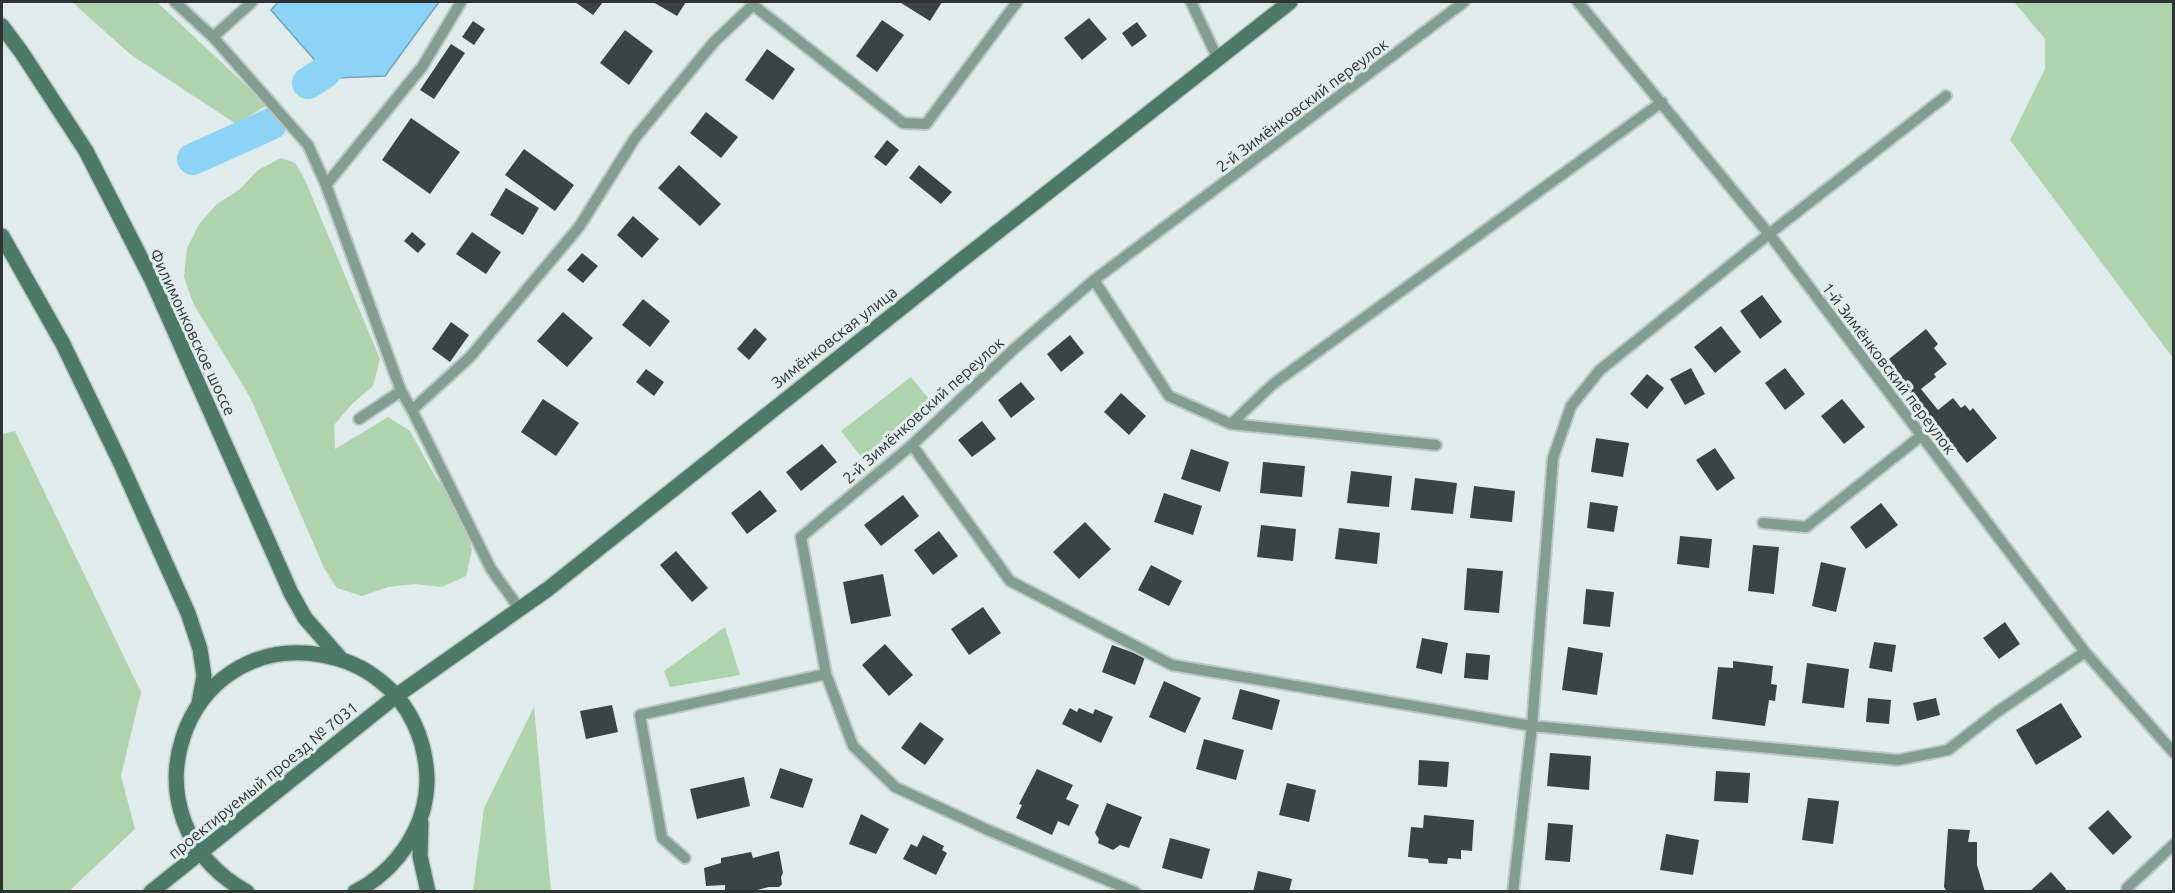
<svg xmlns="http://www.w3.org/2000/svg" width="2175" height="893" font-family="Ubuntu,sans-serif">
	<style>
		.green { fill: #afd3ad }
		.water { fill: #8dd3f6; stroke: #71a3bc; stroke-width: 1.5 }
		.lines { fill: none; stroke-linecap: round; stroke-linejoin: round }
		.river { stroke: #8dd3f6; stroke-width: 32 }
		.building { fill: #3a4445 }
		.service-casing { stroke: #bdc7c6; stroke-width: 14 }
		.secondary-casing { stroke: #bdc7c6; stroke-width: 18 }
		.service { stroke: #819e91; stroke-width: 10 }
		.secondary { stroke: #4d7a66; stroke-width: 15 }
		.labels { text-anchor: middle; stroke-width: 6; stroke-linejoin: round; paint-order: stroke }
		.street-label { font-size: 16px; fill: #2f3333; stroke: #e0eceb }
	</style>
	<rect width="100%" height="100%" fill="#e0eceb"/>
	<!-- green -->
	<path class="green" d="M72,2H157L267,105L236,124L130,54Z
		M2014,2H2173V358L2010,140L2045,69V39Z
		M281,158L295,163L305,180L380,359L373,386L352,404L334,425L335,449L388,417L410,431L436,478L454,499L466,524L472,550L466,576L442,587L415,584L388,587L362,596L337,588L324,568L251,399L193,303L184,277L187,248L200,223L217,204L240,189L258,170Z
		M911,377L933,404L863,459L841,431Z
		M15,431L141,692L121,776L135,829L69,891H2V434Z
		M725,627L740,675L670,687L664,671Z
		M534,707L551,891H473L484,808Z"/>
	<!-- water -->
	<path class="water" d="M278,2H439L385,76L335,78L325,72L271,10Z"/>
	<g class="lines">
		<!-- river -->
		<path class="river" d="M308,83L325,72L381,2
			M193,159L271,124"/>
	</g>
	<!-- building -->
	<path class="building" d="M575,2H603L593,15Z
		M653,2H686L677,16Z
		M902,2H942L930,21L901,3Z
		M1089,18L1107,39L1082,60L1064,38Z
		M882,20L904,35L877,72L856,56Z
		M473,21L485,29L474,45L462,37Z
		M1137,22L1147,36L1132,47L1122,33Z
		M625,30L653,51L629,85L600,63Z
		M451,44L465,53L434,99L420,90Z
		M767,49L795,69L773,100L745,80Z
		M706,112L738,137L721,158L690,133Z
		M411,118L460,152L430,194L382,160Z
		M887,140L899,150L886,166L874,157Z
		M524,149L574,185L555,211L505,175Z
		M679,165L721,204L700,226L658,188Z
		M919,165L952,192L941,204L909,178Z
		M506,188L539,208L523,235L490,215Z
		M633,216L659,239L642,258L617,235Z
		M412,232L426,244L418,253L404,241Z
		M472,232L501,252L486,274L456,254Z
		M582,253L598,266L583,283L567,270Z
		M1762,295L1782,322L1760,339L1740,311Z
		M643,299L670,321L650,347L622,325Z
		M563,312L593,338L567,367L537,341Z
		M451,322L469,335L450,362L432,349Z
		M1721,326L1741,352L1715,373L1694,347Z
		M755,328L767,339L749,360L737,349Z
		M1926,329L1938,344L1934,348L1947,364L1934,374L1936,377L1921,389L1938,410L1953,398L1961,408L1965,405L1970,411L1973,408L1997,438L1967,463L1888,366L1892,363L1889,359Z
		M1070,335L1084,353L1061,372L1047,354Z
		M1691,368L1705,394L1685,405L1670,379Z
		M1785,368L1805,394L1785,410L1765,383Z
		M646,369L664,382L654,396L636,382Z
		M1647,374L1664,388L1647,409L1630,394Z
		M1021,382L1035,399L1011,418L998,400Z
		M1121,393L1146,416L1129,435L1104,412Z
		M543,399L579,423L556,456L521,432Z
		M1842,399L1865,427L1844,444L1821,416Z
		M982,421L996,439L972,457L958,440Z
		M1596,438L1629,443L1623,477L1591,472Z
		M822,444L837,462L801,491L786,472Z
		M1715,448L1735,478L1717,491L1696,460Z
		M1191,449L1229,462L1220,492L1181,479Z
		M1263,462L1305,466L1302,497L1260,493Z
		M1351,471L1392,476L1389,507L1347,503Z
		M1415,478L1457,483L1453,514L1411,510Z
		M1474,486L1515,491L1512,522L1470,518Z
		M760,490L777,511L747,534L731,513Z
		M1164,493L1202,506L1193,535L1154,522Z
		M903,495L919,516L881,546L864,525Z
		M1590,502L1618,506L1614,532L1587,528Z
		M1881,503L1898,525L1866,549L1850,527Z
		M1085,522L1111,549L1079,579L1053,552Z
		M1261,525L1296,529L1293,561L1257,557Z
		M1339,528L1380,533L1377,564L1335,559Z
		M939,531L958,556L933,575L914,550Z
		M1680,536L1712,539L1709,568L1677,564Z
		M1753,545L1779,547L1774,594L1748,591Z
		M676,551L708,588L692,602L660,565Z
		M1821,562L1846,568L1836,612L1812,606Z
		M1151,565L1182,581L1169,606L1138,590Z
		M1467,568L1503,571L1499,613L1464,610Z
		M883,574L891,616L851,624L843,582Z
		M1586,589L1614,592L1610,627L1583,624Z
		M983,607L1001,633L969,655L951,629Z
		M2005,622L2020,644L1999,659L1983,638Z
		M1422,638L1448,643L1442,674L1416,668Z
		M1874,642L1896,645L1892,672L1869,668Z
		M885,644L913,675L889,696L862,665Z
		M1112,645L1145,657L1135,685L1102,672Z
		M1568,647L1603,653L1597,695L1562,690Z
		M1466,653L1490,655L1488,680L1464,678Z
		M1733,661L1773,666L1771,684L1777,685L1775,701L1769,700L1765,726L1712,719L1718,667L1733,668Z
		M1807,663L1849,669L1844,708L1802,703Z
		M1164,681L1201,698L1185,733L1149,717Z
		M1240,689L1280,700L1272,730L1232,719Z
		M1868,698L1891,700L1889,724L1866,722Z
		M1936,698L1940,715L1917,721L1913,703Z
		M2061,703L2082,737L2036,765L2016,730Z
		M612,705L618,732L586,739L580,711Z
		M1070,708L1077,712L1079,708L1093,714L1095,709L1113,717L1101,743L1062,724Z
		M920,722L944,739L925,765L901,748Z
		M1204,739L1244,750L1236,780L1196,769Z
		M1550,753L1591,756L1589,790L1547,786Z
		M1419,760L1449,762L1447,787L1418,785Z
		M780,768L813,779L803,808L770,798Z
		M1037,769L1073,785L1066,799L1079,805L1069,826L1058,821L1052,835L1016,818L1022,805L1019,804Z
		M1716,771L1750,773L1748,803L1714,801Z
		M744,777L750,806L697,819L690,789Z
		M1287,783L1316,790L1309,822L1279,815Z
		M1808,798L1839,801L1833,844L1802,840Z
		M1107,803L1142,817L1129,848L1120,845L1113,850L1098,843L1099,839L1095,833Z
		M2108,810L2132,837L2113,855L2088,828Z
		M861,814L889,829L876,854L849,844Z
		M1424,815L1474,820L1472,851L1461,850V859L1448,858L1447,864L1429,863L1428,859L1408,857L1411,827L1423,828Z
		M1548,823L1573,825L1570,862L1545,860Z
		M1948,829L1970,830L1968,842H1977V865L1985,892H1947L1944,887Z
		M1666,834L1699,840L1693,875L1660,870Z
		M923,835L944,846L942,850L947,853L936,875L903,859L911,844L917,847Z
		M1170,838L1210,849L1202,879L1162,868Z
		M779,851L783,873L781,877L782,884L779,887H769L750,892H725V885L706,886L704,868L721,863V858L751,852L753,858Z
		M1258,871L1292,879L1289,892H1253Z
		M2051,872L2066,889L2064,892H2029Z"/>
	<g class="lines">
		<defs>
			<path id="service" d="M175,2L213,37L308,145L326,185L401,391L412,410L491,569L519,608
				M1191,2L1218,59
				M1578,2L1773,239L2085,652L2174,753
				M213,37L252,2
				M326,185L422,67L461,2
				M1094,280L1169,396L1231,424L1273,384L1662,102
				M412,410L470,357L579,227L635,138L714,42L753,5L903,123L926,124L1017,2
				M359,419L401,391
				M1231,424L1436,445
				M912,445L1010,581L1172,665L1532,726L1898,760L1948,750L1997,712L2085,652
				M1763,523L1806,527L1921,436
				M685,858L662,838L640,715L826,674
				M2127,888L2174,844
				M1135,892L988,830L895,787L853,746L826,674L801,537L912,445L1014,349L1094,280L1464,2
				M1513,892L1532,726L1553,458L1571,406L1600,370L1769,234L1946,96"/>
			<path id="secondary" d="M2,26L22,53L86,151L152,280L291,593L305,618L340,658
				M2,236L63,344L121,464L188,613L200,649L204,676L199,703
				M421,823L420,856L428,892
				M151,892L396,696L548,589L949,270L1290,2
				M247,892C117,820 181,631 322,655C344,659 362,666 379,680C410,703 426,741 427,779C427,827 397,870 355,892"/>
		</defs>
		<!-- service casing -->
		<use href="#service" class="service-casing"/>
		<!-- secondary casing -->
		<use href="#secondary" class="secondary-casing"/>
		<!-- service -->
		<use href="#service" class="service"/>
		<!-- secondary -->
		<use href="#secondary" class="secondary"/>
	</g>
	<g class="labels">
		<!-- street labels -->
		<g class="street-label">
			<text transform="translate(1302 105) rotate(-37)" y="6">2-й Зимёнковский переулок</text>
			<text transform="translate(193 332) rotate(65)" y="6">Филимонковское шоссе</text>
			<text transform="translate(834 337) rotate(-38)" y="6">Зимёнковская улица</text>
			<text transform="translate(1889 368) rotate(53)" y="6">1-й Зимёнковский переулок</text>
			<text transform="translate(923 410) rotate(-42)" y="6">2-й Зимёнковский переулок</text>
			<text transform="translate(263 780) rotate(-39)" y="6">проектируемый проезд № 7031</text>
		</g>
	</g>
	<!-- border -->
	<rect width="2175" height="893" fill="none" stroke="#2f3333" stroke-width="6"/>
</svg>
